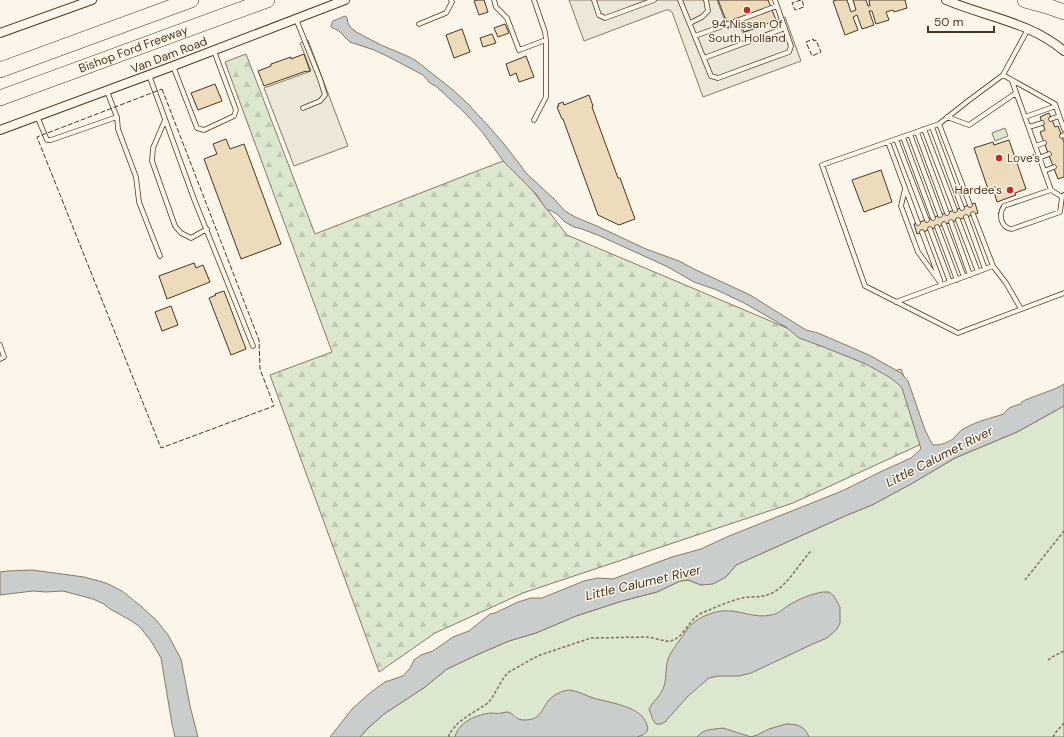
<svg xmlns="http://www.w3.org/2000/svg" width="1064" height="737" font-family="'DM Sans',sans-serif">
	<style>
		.green { fill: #dce7d0; stroke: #887966 }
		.forest { fill: url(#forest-firs); stroke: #887966 }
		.parking { fill: #ede7d9; stroke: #887966 }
		.water { fill: #c9cecd; stroke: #887966 }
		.building { fill: #ecdcbc; stroke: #4a3520 }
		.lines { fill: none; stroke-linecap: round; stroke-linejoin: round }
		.lane-casing { stroke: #4a3520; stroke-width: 5.5 }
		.street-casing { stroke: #4a3520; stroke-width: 10 }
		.highway-casing { stroke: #4a3520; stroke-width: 16 }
		.path { stroke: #7f6f5c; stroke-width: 1.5; stroke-dasharray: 3 2; stroke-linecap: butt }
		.lane { stroke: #fbf6e9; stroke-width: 4 }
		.street { stroke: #fbf6e9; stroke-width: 8 }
		.highway { stroke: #fbf6e9; stroke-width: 15 }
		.fence { stroke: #4a3520; stroke-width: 1; stroke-dasharray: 5 2; stroke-linecap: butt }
		.poi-dot { fill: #c62828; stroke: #fbf6e9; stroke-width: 1.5 }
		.labels { text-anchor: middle; stroke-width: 3; stroke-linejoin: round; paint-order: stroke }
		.poi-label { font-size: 12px; fill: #4a3520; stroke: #fbf6e9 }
		.street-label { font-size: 12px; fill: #4a3520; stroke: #fbf6e9 }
		.water-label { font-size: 13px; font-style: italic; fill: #4a3520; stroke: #fbf6e9 }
	</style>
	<defs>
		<pattern id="forest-firs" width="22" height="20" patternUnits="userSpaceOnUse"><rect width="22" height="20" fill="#dce7d0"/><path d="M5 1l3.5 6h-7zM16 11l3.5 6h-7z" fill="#bec7b2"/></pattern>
	</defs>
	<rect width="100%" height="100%" fill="#fbf6e9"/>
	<!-- green -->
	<path class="green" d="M1005,128L1008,136L995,141L992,133Z
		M1064,406V737H360L367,729L384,714L425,687L447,669L481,653L509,641L536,633L576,616L622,601L657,592L680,581L688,580L701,585L726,577L736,565L845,516L872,505L911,484L955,458L1017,432Z"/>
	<!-- forest -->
	<path class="forest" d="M246,54L315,234L508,159L567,235L891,372L901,369L928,441L793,503L523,593L435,633L379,672L270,375L332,352L225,62Z"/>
	<!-- parking -->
	<path class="parking" d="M569,0H717L728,29L739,25L743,33L785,17L801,61L703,97L672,12L669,10H666L584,41Z
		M308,40L348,146L294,166L264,88L311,71L300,43Z"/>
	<!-- water -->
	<path class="water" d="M345,16L347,18L348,23L350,27L356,32L381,45L407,56L415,60L453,90L468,104L491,129L504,144L527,174L554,199L565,211L575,217L599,227L646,249L679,261L696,270L733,287L750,295L806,330L818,333L869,355L901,373L908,381L925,430L931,442L933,445C941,445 948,443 954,438C958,434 960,430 965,428C978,421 991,418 1004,414C1007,407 1014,406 1021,404L1022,402L1025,400L1057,388L1064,384V406L1017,432L955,458L911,484L872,505L845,516L736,565L726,577L713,584L701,585L688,580L680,581L657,592L622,601L576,616L536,633L509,641L481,653L447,669L425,687L384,714L367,729L360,737H330L352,709L370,693L385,682L403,676L410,668L414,660L421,655L433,651L453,637L469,631L490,614L495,613L518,602L531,598H542L584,581L598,578L613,579L672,557L701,549L729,536L842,491L880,472L911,458L921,449L902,388L897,383L889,377L866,364L821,346L799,338L786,327L744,303L717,290L694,282L668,267L600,236L582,229L574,227L565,222L557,214L552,211L547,210L544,206L536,194L504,162L483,133L467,115L437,87L430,83L423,75L387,56L374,50L350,42L339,31L331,27V25L333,21Z
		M32,570L84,577L106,583L122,591L142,607L157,621L168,635L181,659L190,706L198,737H175L172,724L161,658L151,641L139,626L130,620L110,609L104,604L93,599L63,591L46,592L33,591L0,595V572L8,571Z
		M823,592H829L834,596L840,607V623L837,629L827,638L815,643L751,673L739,676H719L709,678L688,696L665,722L661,724H656L653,720L649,709C652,702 660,697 663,689C667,680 665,669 668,659C670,653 675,647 679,641C683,636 687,629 692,624C700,617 712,612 722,611C739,609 754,619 771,615C778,614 783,609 789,605C799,599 811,594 823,592Z
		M569,690C578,691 585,695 593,698C610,703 642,706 647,725C650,733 643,735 637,737H455C458,722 478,714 491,713C495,713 497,714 501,713C503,713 505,712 507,712C514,712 514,721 526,720C542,719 541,709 550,699C555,694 562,691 569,690Z
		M786,724C797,724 805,726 809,737H697L701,733L707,730L723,728L751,737L757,735L769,729Z"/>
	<!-- building -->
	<path class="building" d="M478,0H484L488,12L479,15L474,1Z
		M718,0H768L776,20L744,32L741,24L729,28Z
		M837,0H847L851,12L856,10L853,0H866L868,6H870L869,0H905L907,8L894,12L893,10L886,12L889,20L876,24L872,11H869L874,25L862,29L857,15L853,17L858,30L845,35L833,1Z
		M505,24L509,33L498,37L494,28Z
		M462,29L470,52L454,58L446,35Z
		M492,34L496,43L483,47L480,38Z
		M304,54L310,71L307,72L306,71L264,86L258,71L271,66V64L291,57V59Z
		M526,56L534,77L519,82L516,73L510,76L506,64Z
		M215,84L222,101L198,110L191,93Z
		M589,95L593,106L592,107L618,178H620L635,219L619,225L598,215L563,119H562L557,107L559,106L558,104L563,102L564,105Z
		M1049,113L1055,127L1058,126L1064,142V177L1058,179L1040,132L1045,130L1040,117Z
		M226,139L230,149L244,144L281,244L241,259L204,159L217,154L213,144Z
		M1009,140L1026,189L1015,193L1016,195L997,202L993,188L988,189L974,148L993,142L994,145Z
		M881,170L892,202L864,212L852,180Z
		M975,203L978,213L917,234L914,224Z
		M194,263L196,268L203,265L210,282L167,299L159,276Z
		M224,291L246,349L231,355L209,298L216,295L215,294Z
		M171,306L178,325L162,331L155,312Z"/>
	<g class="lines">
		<defs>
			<path id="lane" d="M494,0L496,7L507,18L519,50L546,40
				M594,0L599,15L605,18L654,0
				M680,0L711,76L718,78L789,52L791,46L775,0
				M296,19L320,79L325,95L320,101L303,108
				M690,23L702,17L708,11L706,0
				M419,24L446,13L452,2L451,0
				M1028,29L1003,75L968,101L939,124L822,165L865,286L958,333L1064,293
				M695,36L777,6
				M704,58L785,28
				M173,66L197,128L204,130L234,116L236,110L214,51
				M149,75L194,199L253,346
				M1003,75L1055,104L1064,129
				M1012,81L1051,190
				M107,91L113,107L117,117L118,129L136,177L139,202L160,256
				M37,116L47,140H51L117,117
				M947,117L969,125L1016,93
				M1025,117L1056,106
				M1051,119L1059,116
				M165,120L153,148L152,161L175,226L181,233L191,238L207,229
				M534,120L546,97V40L545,32L534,0
				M939,124L970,205
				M932,127L962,208
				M1029,127L1042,123
				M924,129L955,210
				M917,132L947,213
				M910,134L940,215
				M1062,136L1064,135
				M903,137L933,218
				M896,139L927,220
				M888,142L918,223
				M1035,146L1044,143
				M1039,158L1049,154
				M1044,171L1054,167
				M905,189L901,206L918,252L942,285
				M1062,197L1051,190L1004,206C998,215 1001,228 1012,229L1060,212L1062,197L1064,195
				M973,214L993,266L1006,283L1021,309
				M966,217L985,269
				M958,220L978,272
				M951,222L970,275
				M944,224L964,277
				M937,227L957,280
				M930,229L950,282
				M922,232L940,280
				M896,302L993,266
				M0,345L4,357L0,359"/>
			<path id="street" d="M946,0C986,17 1030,22 1064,51
				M0,33L92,0
				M0,130L173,66L345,0"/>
			<g id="highway">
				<path d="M1025,0L1047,6L1064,12"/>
				<path d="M0,70L191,0"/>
				<path id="s1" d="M0,98L267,0"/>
			</g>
		</defs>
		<!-- lane casing -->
		<use href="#lane" class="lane-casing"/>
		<!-- street casing -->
		<use href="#street" class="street-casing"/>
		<!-- highway casing -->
		<use href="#highway" class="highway-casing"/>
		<!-- path -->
		<path class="path" d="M1025,580L1064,531
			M1048,660L1054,656L1064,651
			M449,737V734L458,723L466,717L488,703L492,698L504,677L509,672L532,659L540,655L591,638L646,637C653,637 664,642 670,641C682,639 688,623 696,617C699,614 703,612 707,611C718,606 730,601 742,598C753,596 764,598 774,592C789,583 799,564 811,551
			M1053,737L1056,732L1064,723"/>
		<!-- lane -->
		<use href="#lane" class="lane"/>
		<!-- street -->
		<use href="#street" class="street"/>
		<!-- highway -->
		<use href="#highway" class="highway"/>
		<!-- fence -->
		<path class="fence" d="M801,0L792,3L795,10L804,7L802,0
			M813,39L814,41L816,40L821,52L812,56L806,42Z
			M162,89L259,340L260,369L274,406L161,448L37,137Z"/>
	</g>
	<!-- markers -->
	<g class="poi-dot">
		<circle cx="747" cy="10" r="4"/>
		<circle cx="999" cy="158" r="4"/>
		<circle cx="1010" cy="190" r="4"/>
	</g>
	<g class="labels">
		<!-- poi labels -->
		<g class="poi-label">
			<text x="747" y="28">94 Nissan Of<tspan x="747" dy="14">South Holland</tspan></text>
			<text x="1007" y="162" text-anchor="start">Love's</text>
			<text x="1002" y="194" text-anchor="end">Hardee's</text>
		</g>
		<!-- street labels -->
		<g class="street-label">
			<text dy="4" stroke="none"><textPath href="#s1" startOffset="142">Bishop Ford Freeway</textPath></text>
			<text transform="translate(169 55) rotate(-21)" y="4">Van Dam Road</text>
		</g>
		<!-- water labels -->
		<g class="water-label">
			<text transform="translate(939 456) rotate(-27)" y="5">Little Calumet River</text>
			<text transform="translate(643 582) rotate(-13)" y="5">Little Calumet River</text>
		</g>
	</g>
	<!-- scale -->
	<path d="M928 26v6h66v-6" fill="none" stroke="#4a3520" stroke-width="2"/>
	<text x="934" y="26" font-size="12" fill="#4a3520" stroke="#fbf6e9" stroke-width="3" paint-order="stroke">50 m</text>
</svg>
